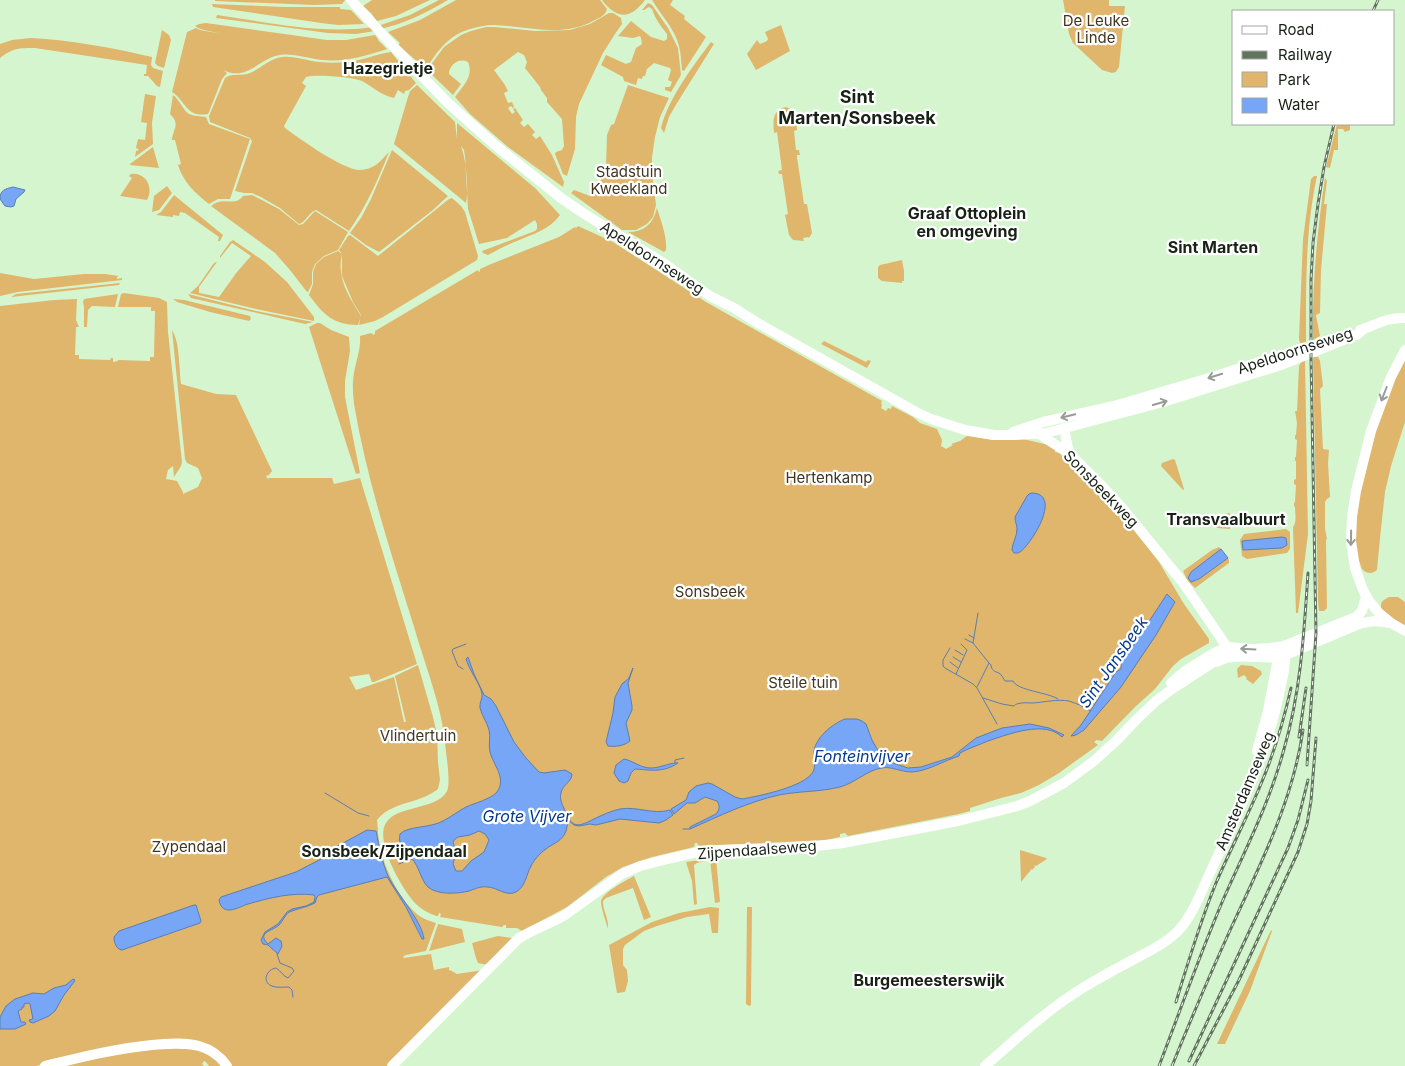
<svg xmlns="http://www.w3.org/2000/svg" width="1405" height="1066" font-family="Inter,sans-serif">
	<style>
		.green { fill: #dfb66c; fill-rule: evenodd }
		.water { fill: #77a6f6; stroke: #5a7eb2; fill-rule: evenodd }
		.lines { fill: none; stroke-linecap: round; stroke-linejoin: round }
		.stream { stroke: #5a7eb2; stroke-width: 1 }
		.major { stroke: #fff; stroke-width: 10 }
		.rail-casing { stroke: #61745e; stroke-width: 3 }
		.rail { stroke: #fff; stroke-width: 1; stroke-dasharray: 4; stroke-linecap: butt }
		.oneway { stroke: #979c96 }
		.labels { text-anchor: middle; stroke-width: 4.5; stroke-linejoin: round; paint-order: stroke }
		.park-label { font-size: 15px; fill: #423621; stroke: #fff }
		.street-label { font-size: 15px; fill: #172215; stroke: #fff }
		.neighbourhood-label { font-size: 16px; font-weight: bold; fill: #172215; stroke: #fff }
		.water-label { font-size: 16px; font-style: italic; fill: #04398f; stroke: #fff }
		.quarter-label { font-size: 18px; font-weight: bold; fill: #172215; stroke: #fff }
	</style>
	<rect width="100%" height="100%" fill="#d5f5cf"/>
	<!-- green -->
	<path class="green" d="M215,0H345L342,4L314,5L215,1Z
		M372,0H430L396,16L377,21L371,13L363,6Z
		M439,0H448C426,13 404,24 380,29L378,26L410,15Z
		M456,0H600L607,9C606,15 599,18 593,21C562,38 527,26 494,25C485,25 476,27 467,30C448,36 436,53 426,69L398,45L400,43L388,32L420,20Z
		M602,0H645C631,19 617,20 602,0Z
		M652,0H673L670,5L685,16L684,19L705,36L706,37L684,71L682,70C681,62 681,53 679,46C675,29 661,15 652,0Z
		M1063,0H1109V6H1125L1119,67L1116,72L1112,73L1102,70L1073,43L1069,34Z
		M648,3L652,5L668,28L678,48L681,75L671,92L665,90V87H670L672,82L668,80L671,70L670,68L654,63L647,69L645,76H643L642,79L638,78L636,85L624,81L623,77L601,65L606,55L626,64L631,62L636,48L642,44L641,38L640,36L633,38L618,36L631,21L651,37L664,41L667,39V34C661,26 655,19 652,9L649,7L644,10H642Z
		M212,4L285,7H340V9L351,10L364,24L338,25L321,23L213,7Z
		M609,13H613L621,18L622,24L615,34L603,53L579,104L576,117L575,149L567,176L563,174L555,154L556,152L562,150L564,146L562,119L547,102V98L541,90L540,87L525,68L527,62L524,55L518,52L494,70L505,85L508,91L504,93L508,103L512,102L514,107L513,108L511,106L508,108L512,114L515,112L513,109L515,108L523,120L520,123L524,127L528,124L535,132L532,135L536,139L540,136L552,155L564,182L563,187L508,147L470,114L455,97C463,86 474,76 468,62C459,57 449,65 449,74L461,84L453,95L427,70L444,47L461,35L471,31L486,27H494L535,31L570,30L590,24Z
		M217,15C268,22 321,35 373,27L375,31L356,34L328,33L216,18Z
		M206,23L327,40H346L375,35L378,39V40L387,49C366,56 345,62 323,60C309,59 294,53 280,55C259,58 247,82 223,70L227,73L222,79L209,112L208,114C186,118 186,101 172,92L187,32L196,28L200,30L222,34L200,29L195,26L199,24Z
		M781,25L790,51L756,70L747,54L757,40L760,44L767,41L768,39L765,32Z
		M162,30L169,35L171,40L164,68L158,66L155,63Z
		M31,38C70,40 114,48 152,57L151,65L153,68L163,71L160,87L157,86L148,76H144V74H146L147,65L35,48C19,48 13,48 0,58V44L12,40Z
		M711,42L714,44L677,103L669,117L664,133L661,128C668,99 693,66 711,42Z
		M391,52L416,83L409,90L405,91L404,94L398,90L394,98C381,95 373,87 362,81C353,77 315,74 306,77L302,83L306,86L284,126L285,128C300,139 343,170 360,170C373,170 381,161 389,152C378,180 366,207 349,231L316,210C309,212 306,222 299,224L280,208L261,197L252,193H244L235,191L252,141L250,138L210,122L209,116L225,78C232,73 239,76 247,74C260,70 268,59 282,57C292,56 302,59 312,61C324,63 334,63 346,62C361,61 376,54 391,52Z
		M417,85L455,122L457,139V123L535,188L560,215C549,230 533,234 517,241C507,245 497,250 488,255L483,253L482,251L535,231L537,229V224L535,220L507,238L479,244L468,209L465,157L464,150L461,146C466,159 469,188 466,203L394,144L408,97L410,91Z
		M628,85L669,98L660,117L655,137L652,157V173L656,205L653,217L647,224L636,230H622L571,193L574,190L590,196L594,195L606,168L607,135L611,125L614,124Z
		M145,94L156,96L152,123L153,144L135,157L136,151L139,150L138,149L136,148L138,139L145,140L147,123L141,122Z
		M173,95C180,100 182,109 189,114C194,116 200,116 206,117L209,124L250,139L230,199H218L209,204C196,194 183,182 178,165L181,164L175,140H172V139C174,127 180,124 170,114Z
		M786,107C797,110 797,119 797,130L794,131L796,150H799L800,155H797V157L804,204H807L812,233L809,238L808,237L803,238L804,241L793,240L789,235L785,215L788,214L782,174H779L778,171L782,170L777,132L774,133C773,121 772,110 786,107Z
		M1337,124H1350V130L1345,132L1343,129H1338V150H1334L1330,168L1326,167Z
		M153,147L159,168L130,165V164Z
		M392,150L448,196L433,210L379,252L366,245L350,233L361,218L371,199Z
		M131,174C146,172 154,188 147,200L120,196L132,178L129,176Z
		M1314,176H1317C1305,231 1306,287 1306,343H1300L1299,339L1303,239L1311,179Z
		M1325,178L1327,181L1324,204H1327L1321,270L1320,313L1316,315L1320,336L1313,340C1312,286 1317,232 1325,178Z
		M167,186L172,193L159,210L152,212L154,196Z
		M174,195L223,235L220,241H218L219,237L185,213L180,212L179,216L173,215V217L156,215L161,212Z
		M252,195L279,209L299,225L303,224L315,211L348,232L338,250L324,256L315,264L312,272V284L308,292H307L290,270L275,253L211,206C224,195 234,208 243,196Z
		M452,198L461,206L465,212L478,256L477,260L383,317L375,321L359,325L361,315L353,302L342,276V254L339,250L348,236L350,235L378,256L449,199Z
		M657,208C661,222 667,235 666,250L664,252L628,232C644,232 653,224 657,208Z
		M578,226L613,242L706,302L882,401L881,403L882,405L881,408L886,411L888,408L891,409L892,406L913,417L920,423L937,429L942,440L941,446L946,449L953,445L951,444L960,441L967,436L993,440L1023,439L1049,445L1055,449V452L1059,453L1073,465L1109,498L1159,562L1184,604L1209,639V643L1181,659L1173,666L1155,689L1135,707L1102,741L1097,740L1094,742L1098,745L1059,773L1039,785L1021,793L1001,798L970,808V811L959,814L848,836L845,833L840,834V837L826,840L699,846L697,843H695L694,847L652,857L623,867L606,877L567,907L522,931L517,928H506V925H504L502,927L440,917L441,914L439,913L438,916H436C429,913 422,910 416,904C403,891 374,841 386,823C396,805 438,810 447,791C451,784 446,753 445,743C442,707 425,665 415,630C392,556 367,481 354,404C353,394 352,383 354,373C356,361 361,349 360,336L371,333L374,335L375,333V331L478,270L479,272L480,271V269L491,264L559,237L575,227L576,228Z
		M233,240L265,262L287,282L314,317V321L256,309L190,293L198,286L214,263L217,262L199,287V293L219,297L237,272L251,256L232,243L220,258V259V256L230,242Z
		M338,251L342,254C341,260 340,265 341,271C342,287 353,303 361,316L358,325C333,325 323,314 309,295L313,284V272L316,264L324,257Z
		M902,260L904,271V281H902V283L882,281L878,278V267L880,265Z
		M0,273L34,279L84,274H105L119,276L117,277V279L122,278V280L18,292L0,296Z
		M120,283L119,285L11,297L16,294Z
		M124,293L159,298L167,302L168,332L182,462L181,466L174,477L173,466L168,470L166,479L177,481L183,492V494L198,487L202,478L198,468L187,463L185,459L172,330C180,342 179,369 181,384L216,394L236,395L272,471L269,475L266,476L268,479L269,478H332L334,484L360,478L417,664L374,682H372L369,674L349,677L356,690L394,677L404,722H406L395,676L418,665L433,717L437,734L438,762L440,780L438,789C420,804 392,801 377,820C378,828 378,838 380,847C385,870 401,903 421,917C426,920 431,921 436,923L426,951L406,955L404,956L403,958L431,954L434,970L449,967V970L452,971L457,974L483,970L388,1066H229L200,1044L73,1056L36,1066H0V306L54,300L77,299L76,320L79,327H76L75,355H79V359L110,360L111,358H113V362L118,361V360L150,361V357H154L155,311H151V307H118L121,294Z
		M118,294L115,307L92,306L88,310L87,327H84V307L83,302L84,299Z
		M188,294L256,311L313,322L305,324L191,298Z
		M173,299L184,300L250,316L251,319L249,321L210,312L177,302Z
		M317,323H320L331,330L349,337L350,351L345,381V397L360,473L356,474L309,327Z
		M824,341L866,362L868,360L871,361L867,368L821,344Z
		M1405,355V422L1391,466L1385,492L1380,538L1377,570C1372,574 1367,574 1362,569L1357,555L1354,534L1355,517L1374,430Z
		M1313,357H1318L1320,361L1323,386L1320,389L1323,449L1329,450L1328,463L1330,497L1327,499L1325,502V529L1327,539L1326,540L1327,608L1324,611H1319L1318,602Z
		M1305,360L1308,534L1298,613H1296L1293,527C1297,522 1295,513 1295,507L1294,506V503L1295,502L1296,485L1294,484V480L1296,479V461H1295V457H1296L1297,440L1295,439V435H1296L1297,423L1295,411H1297L1299,366L1301,362Z
		M1173,459L1175,460L1184,489L1183,490L1161,466L1162,463Z
		M1229,513L1232,515L1230,529L1217,528L1211,522V517Z
		M1286,529L1290,532V549L1287,553L1247,559L1242,556L1240,540L1244,534ZM1286,538L1287,545L1243,550L1242,541Z
		M1219,547L1221,549L1191,572L1196,581L1228,558L1229,560V563L1195,588L1187,580L1183,571L1212,550Z
		M1389,597H1398L1405,602V627L1381,609C1380,602 1383,600 1389,597Z
		M1241,665L1252,666L1261,671L1262,674L1253,684L1246,679L1247,678L1244,675L1238,678L1237,669Z
		M1020,850L1046,858L1047,859L1036,866L1034,865L1035,867L1032,870L1031,869L1030,871L1021,882Z
		M716,858L720,902L715,903L710,860L697,863L694,865L697,904L694,905L692,881L686,862Z
		M634,876L651,917L644,920L633,888L606,898L603,901C603,911 609,919 608,929C606,922 601,908 601,902C601,893 627,880 634,876Z
		M710,907L719,908L718,933H712L709,914L687,917L657,926L644,931L625,945L623,949V965L627,970L628,981L625,992L617,993L609,945L652,922L679,913Z
		M747,907H752L751,999V1005L749,1006L746,1004Z
		M438,924L462,929L465,942L429,951Z
		M1271,930L1272,931L1250,991L1225,1044H1217Z
		M498,936L512,938L488,965L478,963L476,958L472,943Z
		M178,1046L206,1052L223,1066H209L206,1062L204,1061L202,1064L204,1066H55L87,1058Z"/>
	<!-- water -->
	<path class="water" d="M13,187L25,190L24,192L16,199L14,206L11,207L5,206L0,199C0,190 5,189 13,187Z
		M1032,493C1065,494 1027,551 1018,553C1017,553 1016,553 1014,553L1012,550C1012,543 1017,537 1017,529C1017,525 1015,522 1015,517L1027,496L1029,494Z
		M1282,537L1286,538L1287,545L1282,548L1243,550L1242,541Z
		M1221,549L1228,558L1199,579L1191,582L1188,578L1191,572Z
		M1167,594L1175,602L1156,635L1121,687L1084,730L1076,735L1071,736L1081,725L1116,672L1121,669V664Z
		M468,657L474,674L484,695L491,699L496,706L514,742L526,758L539,772L544,773L565,770L572,774C572,782 562,785 561,793C559,799 563,806 565,811C572,830 580,826 594,819C602,815 611,811 620,809C637,806 653,815 670,810L673,815L666,820L659,823L620,819L596,825L590,824L579,826L574,825L568,820C567,825 567,831 564,835C560,842 552,844 546,849C540,853 534,860 531,866C526,875 526,886 516,892C506,897 497,887 487,887C480,886 475,889 469,891C457,894 437,895 428,887C421,880 420,870 415,863C415,861 411,859 410,858C403,851 398,844 400,834C407,826 431,828 443,821C451,817 458,811 466,807C475,803 491,799 497,792C507,778 493,765 490,752C488,745 491,737 489,730C487,722 482,716 480,708C479,703 483,698 482,694C481,685 469,670 466,659ZM479,831L485,834L489,840L484,852L471,861L462,871H456L453,864L456,852L453,842L455,839L458,837L470,835Z
		M633,668L628,683L632,706V710L626,723L630,741C624,746 615,747 608,746L606,742L613,713L615,697L622,684L629,678Z
		M845,719H857L862,721L866,724L872,740L880,754L887,761L908,768L921,767L952,757L976,738L1002,728L1030,724L1049,728L1064,735L1062,737C1045,720 1009,734 988,741C979,745 969,748 960,753L959,756C943,761 928,771 912,772C901,772 891,766 882,768C867,770 855,783 840,787C820,792 799,791 779,795C748,802 719,816 690,829V827L716,814C720,809 720,806 717,801L705,797L695,803H687L674,814L671,809L686,800L689,792L696,786L708,783L712,784L735,797L742,799C759,796 804,787 813,772C816,766 814,759 814,752C815,738 832,724 845,719Z
		M624,759C634,761 640,768 651,768C660,768 672,762 678,763C663,773 651,770 635,769L631,773L628,781L624,783L619,781L614,773L616,765Z
		M367,830L376,831C379,846 382,862 388,876C397,894 422,921 424,939H422L406,907L387,877L319,895L317,897L315,903C307,907 300,908 292,911C285,913 284,920 279,925C273,931 257,932 267,943L268,944L276,938L281,941L282,946L278,954L268,945L263,944L261,940L265,932L278,924L287,912L292,909L306,906L314,902L315,897L314,895C292,892 269,898 248,904C242,906 235,910 229,910C223,910 220,906 219,900L221,897L296,872L321,859L332,849Z
		M194,905H196L201,921L200,923L122,950C116,949 114,943 114,937L119,931Z
		M73,979L75,980L74,982L64,995L55,1011L49,1016L33,1023L30,1022L29,1020L33,1019L30,1004L28,1003L24,1004V1007H22V1009L18,1011L21,1022H25L26,1024L15,1029H0V1017L6,1006L15,999L33,993L44,994L54,988L66,985Z"/>
	<g class="lines">
		<!-- stream -->
		<path class="stream" d="M969,635L974,638
			M965,639L973,643
			M950,648L943,660V666L945,668L973,684L977,688L997,724
			M955,650L963,655
			M953,657L961,662
			M950,662L958,668
			M989,663L991,665C992,671 994,671 999,673C1002,675 1003,678 1005,681H1013C1018,691 1047,692 1058,699
			M463,669L458,666L452,651L453,649L466,644
			M956,674L967,650L961,644
			M977,687L989,663L973,643L978,613
			M983,698L1002,704L1014,706C1015,705 1016,704 1017,704C1022,702 1028,703 1033,703C1046,702 1056,699 1069,701C1073,702 1076,704 1080,705L1084,708L1091,711
			M675,763V760L684,758
			M325,793L358,813L369,816
			M683,829H690
			M399,864L412,858
			M277,954L280,963L292,968L294,971L288,978C283,976 281,971 276,968C267,969 261,982 272,986C276,988 284,987 289,987L292,990L293,997"/>
		<!-- major -->
		<path class="major" d="M351,0L393,46L448,103L495,145L561,198L583,213L665,264L710,296L734,308L756,322L918,413L931,419L965,430L994,435H1015L1046,433L1163,402L1281,365L1358,334L1365,328
			M1360,330C1376,325 1387,317 1405,318
			M1405,350L1391,377L1371,431L1356,491L1352,517L1351,541L1355,568L1363,590L1369,601L1379,613L1391,623L1405,631
			M1064,428L1069,453
			M1013,432L1043,422L1114,406L1199,381L1279,356L1302,351
			M1037,432L1048,440L1069,453L1101,485L1124,510L1184,584L1227,647
			M1216,662C1219,661 1223,659 1227,658C1244,654 1263,659 1281,657L1362,623L1375,621L1391,623
			M1171,683L1185,671L1214,653L1227,647L1253,649L1270,648L1284,646L1356,617L1362,611L1366,596
			M1257,751L1268,711L1278,658L1284,646
			M45,1066C82,1057 114,1049 152,1045C167,1044 184,1042 199,1046C210,1049 220,1056 227,1066
			M392,1066L518,939C533,929 550,924 565,915L622,874L640,866L664,860L698,852L716,850L799,848L843,843L958,821L1017,806L1030,801L1064,783L1094,761L1117,740L1135,721L1156,701L1172,689L1212,663L1222,654L1227,647
			M985,1066C1017,1038 1049,1008 1086,986C1104,975 1123,965 1142,955C1154,949 1167,942 1177,932C1193,917 1206,880 1216,860C1242,804 1268,750 1280,690C1283,675 1287,661 1284,646"/>
		<defs>
			<path id="rail" d="M1373,11L1378,0
				M1299,737L1306,688
				M1307,765L1316,633L1311,357V280L1313,243L1318,204L1324,167L1334,124
				M1176,1002C1188,962 1200,922 1216,883C1231,848 1249,814 1263,779C1275,750 1284,719 1291,688
				M1189,1061L1288,848L1298,820L1308,780
				M1159,1066C1180,1011 1200,954 1223,900C1245,850 1270,802 1284,749C1301,691 1304,632 1308,573
				M1172,1066C1191,1019 1211,972 1232,926C1261,863 1293,800 1303,730
				M1194,1066L1239,980L1298,852L1307,824L1311,801L1316,738"/>
		</defs>
		<!-- rail casing -->
		<use href="#rail" class="rail-casing"/>
		<!-- rail -->
		<use href="#rail" class="rail"/>
	</g>
	<!-- one-way arrows -->
	<defs><path id="oneway-shaft" d="M-6 0H5M1.5-3L5.5 0L1.5 3" fill="none" stroke-width="1.6" stroke-linecap="round" stroke-linejoin="round" transform="scale(1.25)"/></defs>
	<g class="oneway">
		<use href="#oneway-shaft" transform="translate(1215 376) rotate(163)"/>
		<use href="#oneway-shaft" transform="translate(1384 394) rotate(111)"/>
		<use href="#oneway-shaft" transform="translate(1160 403) rotate(-16)"/>
		<use href="#oneway-shaft" transform="translate(1068 416) rotate(166)"/>
		<use href="#oneway-shaft" transform="translate(1351 538) rotate(91)"/>
		<use href="#oneway-shaft" transform="translate(1248 649) rotate(-177)"/>
	</g>
	<g class="labels">
		<!-- park labels -->
		<g class="park-label">
			<text x="1096" y="26">De Leuke<tspan x="1096" dy="17">Linde</tspan></text>
			<text x="629" y="177">Stadstuin<tspan x="629" dy="17">Kweekland</tspan></text>
			<text x="829" y="483">Hertenkamp</text>
			<text x="710" y="597">Sonsbeek</text>
			<text x="803" y="688">Steile tuin</text>
			<text x="418" y="741">Vlindertuin</text>
			<text x="189" y="852">Zypendaal</text>
		</g>
		<!-- street labels -->
		<g class="street-label">
			<text transform="translate(652 258) rotate(33)" y="5">Apeldoornseweg</text>
			<text transform="translate(1295 351) rotate(-18)" y="5">Apeldoornseweg</text>
			<text transform="translate(1101 489) rotate(46)" y="5">Sonsbeekweg</text>
			<text transform="translate(1245 791) rotate(-67)" y="5">Amsterdamseweg</text>
			<text transform="translate(757 850) rotate(-4)" y="5">Zijpendaalseweg</text>
		</g>
		<!-- neighbourhood labels -->
		<g class="neighbourhood-label">
			<text x="388" y="74">Hazegrietje</text>
			<text x="967" y="219">Graaf Ottoplein<tspan x="967" dy="18">en omgeving</tspan></text>
			<text x="1213" y="253">Sint Marten</text>
			<text x="1226" y="525">Transvaalbuurt</text>
			<text x="384" y="857">Sonsbeek/Zijpendaal</text>
			<text x="929" y="986">Burgemeesterswijk</text>
		</g>
		<!-- water labels -->
		<g class="water-label">
			<text transform="translate(1113 662) rotate(-55)" y="6">Sint Jansbeek</text>
			<text x="862" y="762">Fonteinvijver</text>
			<text x="527" y="822">Grote Vijver</text>
		</g>
		<!-- quarter labels -->
		<g class="quarter-label">
			<text x="857" y="103">Sint<tspan x="857" dy="21">Marten/Sonsbeek</tspan></text>
		</g>
	</g>
	<!-- legend -->
	<rect x="1232" y="10" width="162" height="115" fill="#ffffff" stroke="#a2a7a1"/>
	<rect x="1242" y="26" width="25" height="8" fill="#ffffff" stroke="#a2a7a1"/>
	<text x="1278" y="35" font-size="15" fill="#172215">Road</text>
	<rect x="1242" y="51" width="25" height="8" fill="#61745e" stroke="#a2a7a1"/>
	<text x="1278" y="60" font-size="15" fill="#172215">Railway</text>
	<rect x="1242" y="72" width="25" height="15" fill="#dfb66c" stroke="#a2a7a1"/>
	<text x="1278" y="85" font-size="15" fill="#172215">Park</text>
	<rect x="1242" y="98" width="25" height="15" fill="#77a6f6" stroke="#a2a7a1"/>
	<text x="1278" y="110" font-size="15" fill="#172215">Water</text>
</svg>
